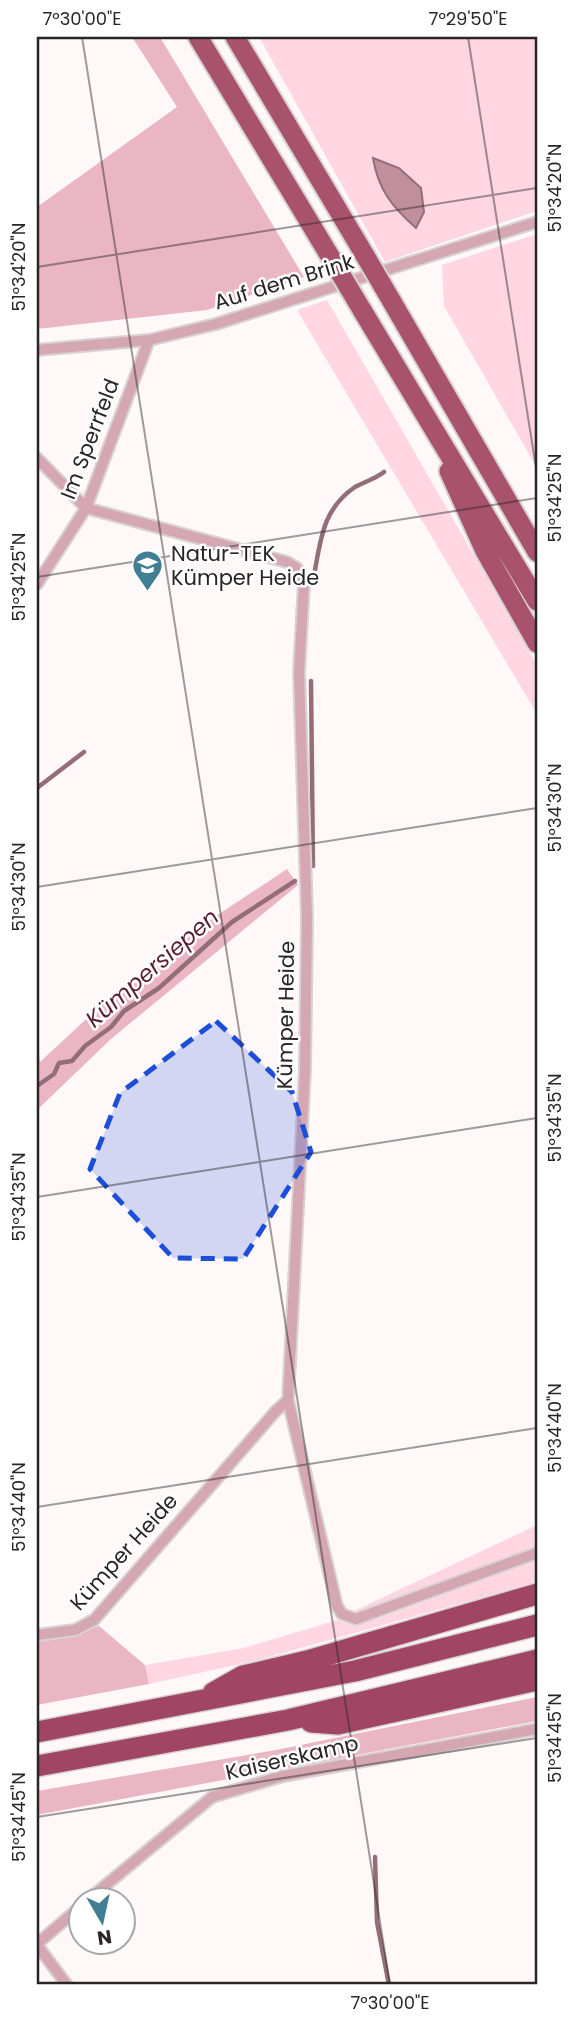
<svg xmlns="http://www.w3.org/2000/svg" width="574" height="2022" font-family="Poppins,sans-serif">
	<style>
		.green { fill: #ffd6e1 }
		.forest { fill: #ebb6c4 }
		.water { fill: #c18e9c; stroke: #936e79; stroke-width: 2 }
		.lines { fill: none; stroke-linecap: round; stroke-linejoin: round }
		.stream { stroke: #936e79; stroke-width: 4.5 }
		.minor-casing { stroke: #d8d2d3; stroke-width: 14 }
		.trunk-casing { stroke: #d8d2d3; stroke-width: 23 }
		.motorway-casing { stroke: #d8d2d3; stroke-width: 24 }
		.minor { stroke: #d5a7b3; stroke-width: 10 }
		.trunk { stroke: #a8526e; stroke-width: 19 }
		.motorway { stroke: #a04564; stroke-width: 21 }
		.trunk-bridge-casing { stroke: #d8d2d3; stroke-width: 23; stroke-linecap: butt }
		.trunk-bridge { stroke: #a8526e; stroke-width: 19 }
		.marked { fill: #1d4ed8; fill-opacity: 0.2; stroke: #1d4ed8; stroke-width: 5; stroke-dasharray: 14 9; stroke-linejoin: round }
		.ticks { fill: none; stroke: #292526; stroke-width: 2; stroke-opacity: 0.45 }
		.labels { text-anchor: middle; stroke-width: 5; stroke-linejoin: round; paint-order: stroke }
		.street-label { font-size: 21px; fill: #292526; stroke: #fff }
		.poi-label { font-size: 21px; fill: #292526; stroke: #fff; text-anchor: start }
		.water-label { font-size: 23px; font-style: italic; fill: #5b1d33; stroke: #fff }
		.neatline { fill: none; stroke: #292526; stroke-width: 2.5 }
		.ticks-label { font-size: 18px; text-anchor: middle; fill: #292526 }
	</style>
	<rect width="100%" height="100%" fill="#fff8f9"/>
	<!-- green -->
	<path class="green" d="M259,37H537V211L385,262Z
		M537,234V468L444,306L442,265Z
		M327,300L537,665V714L297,310Z
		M537,1525V1547L362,1613L354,1611Z
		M537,1560V1582L254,1661L149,1684L145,1665L244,1648L337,1620L351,1625L380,1618Z"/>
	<!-- forest -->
	<path class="forest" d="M132,37H160L304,277L207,310L37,329V207L177,107Z
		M287,869L298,885L111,1039L37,1110V1039L40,1062L110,997L146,977L198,928Z
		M99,1626L145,1665L149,1684L37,1705V1641Z
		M537,1697V1721L37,1815V1791L276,1750Z"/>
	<!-- water -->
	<path class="water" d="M373,158L399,168L421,188L424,212L416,228C392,207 378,189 373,158Z"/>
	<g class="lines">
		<!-- stream -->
		<path class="stream" d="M315,570C321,537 324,508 355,487C364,482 375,479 384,472
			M311,681L313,866
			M37,788L84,752
			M37,1086L54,1074L59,1063L72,1061L85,1046L111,1027L124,1011L159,988L232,922L295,881
			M375,1857L377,1922L389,1985"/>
		<defs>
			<path id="minor" d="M37,350L149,340L216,324L537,222
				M37,458L86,508L287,562L297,568L304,583L299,672L307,918L305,1069L288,1400L337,1606L342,1614L356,1619L537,1553
				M37,584L86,508L149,340
				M37,1635L75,1630L94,1620L275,1412L288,1400
				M89,1899L212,1797L283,1776L537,1729
				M37,1944L80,1907
				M37,1945L67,1985"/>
			<path id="trunk" d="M198,37L331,258
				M235,37L360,247
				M391,300L537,552
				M362,310L537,601
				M449,471L485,551L537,643"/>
			<path id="motorway" d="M213,1693L243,1676L307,1661L537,1594
				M311,1722L338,1724L537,1680
				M37,1732L355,1671L537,1625
				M37,1766L288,1720L537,1660"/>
		</defs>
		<!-- minor casing -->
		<use href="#minor" class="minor-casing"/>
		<!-- trunk casing -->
		<use href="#trunk" class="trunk-casing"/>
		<!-- motorway casing -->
		<use href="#motorway" class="motorway-casing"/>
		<!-- minor -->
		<use href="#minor" class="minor"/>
		<!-- trunk -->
		<use href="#trunk" class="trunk"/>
		<!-- motorway -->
		<use href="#motorway" class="motorway"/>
		<defs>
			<path id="trunk-bridge" d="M360,247L391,300
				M331,258L362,310"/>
		</defs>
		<!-- trunk-bridge casing -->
		<use href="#trunk-bridge" class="trunk-bridge-casing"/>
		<!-- trunk-bridge -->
		<use href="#trunk-bridge" class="trunk-bridge"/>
	</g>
	<!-- marked area -->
	<path class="marked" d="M216,1021L292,1092L311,1152L243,1259L173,1258L90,1169L120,1093Z"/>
	<!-- ticks -->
	<path class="ticks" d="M82,37L390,1985M468,37L537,474M37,267L537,188M37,577L537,498M37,887L537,808M37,1197L537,1118M37,1507L537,1428M37,1817L537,1738"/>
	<!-- icons -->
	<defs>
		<symbol id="school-pin" viewBox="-11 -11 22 30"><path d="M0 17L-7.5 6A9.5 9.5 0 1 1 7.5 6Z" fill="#407e94" stroke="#fff"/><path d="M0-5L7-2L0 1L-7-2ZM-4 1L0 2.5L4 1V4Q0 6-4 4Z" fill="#fff"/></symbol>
	</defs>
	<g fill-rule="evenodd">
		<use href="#school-pin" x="130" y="548" width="35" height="47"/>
	</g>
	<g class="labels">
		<!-- street labels -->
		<g class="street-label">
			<text transform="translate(284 282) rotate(-17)" y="7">Auf dem Brink</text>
			<text transform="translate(90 439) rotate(-69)" y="7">Im Sperrfeld</text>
			<text transform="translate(286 1015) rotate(-89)" y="7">Kümper Heide</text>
			<text transform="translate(124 1552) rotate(-48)" y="7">Kümper Heide</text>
			<text transform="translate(292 1758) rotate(-13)" y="7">Kaiserskamp</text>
		</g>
		<!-- poi labels -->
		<g class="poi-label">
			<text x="171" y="561">Natur-TEK<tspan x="171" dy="24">Kümper Heide</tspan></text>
		</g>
		<!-- water labels -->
		<g class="water-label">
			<text transform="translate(152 968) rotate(-41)" y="8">Kümpersiepen</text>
		</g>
	</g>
	<!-- border -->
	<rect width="574" height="2022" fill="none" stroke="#ffffff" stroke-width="77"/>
	<!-- north arrow -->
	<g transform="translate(102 1921) rotate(171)"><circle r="33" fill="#ffffff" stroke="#a9a8a8" stroke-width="2"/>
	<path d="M0-5L12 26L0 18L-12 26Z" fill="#407e94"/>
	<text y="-10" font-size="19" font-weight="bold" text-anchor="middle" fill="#292526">N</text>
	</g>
	<rect x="38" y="38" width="498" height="1945" class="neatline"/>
	<g class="ticks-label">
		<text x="82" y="25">7°30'00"E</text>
		<text x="468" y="25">7°29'50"E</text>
		<text transform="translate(555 188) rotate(-90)" y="6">51°34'20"N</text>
		<text transform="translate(19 267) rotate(-90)" y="6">51°34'20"N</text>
		<text transform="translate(555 498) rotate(-90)" y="6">51°34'25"N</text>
		<text transform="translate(19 577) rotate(-90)" y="6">51°34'25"N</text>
		<text transform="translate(555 808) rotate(-90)" y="6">51°34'30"N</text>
		<text transform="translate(19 887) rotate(-90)" y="6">51°34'30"N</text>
		<text transform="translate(555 1118) rotate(-90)" y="6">51°34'35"N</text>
		<text transform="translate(19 1197) rotate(-90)" y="6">51°34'35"N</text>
		<text transform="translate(555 1428) rotate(-90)" y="6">51°34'40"N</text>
		<text transform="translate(19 1507) rotate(-90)" y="6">51°34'40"N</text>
		<text transform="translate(555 1738) rotate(-90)" y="6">51°34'45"N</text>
		<text transform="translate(19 1817) rotate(-90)" y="6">51°34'45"N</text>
		<text x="390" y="2009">7°30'00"E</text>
	</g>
</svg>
